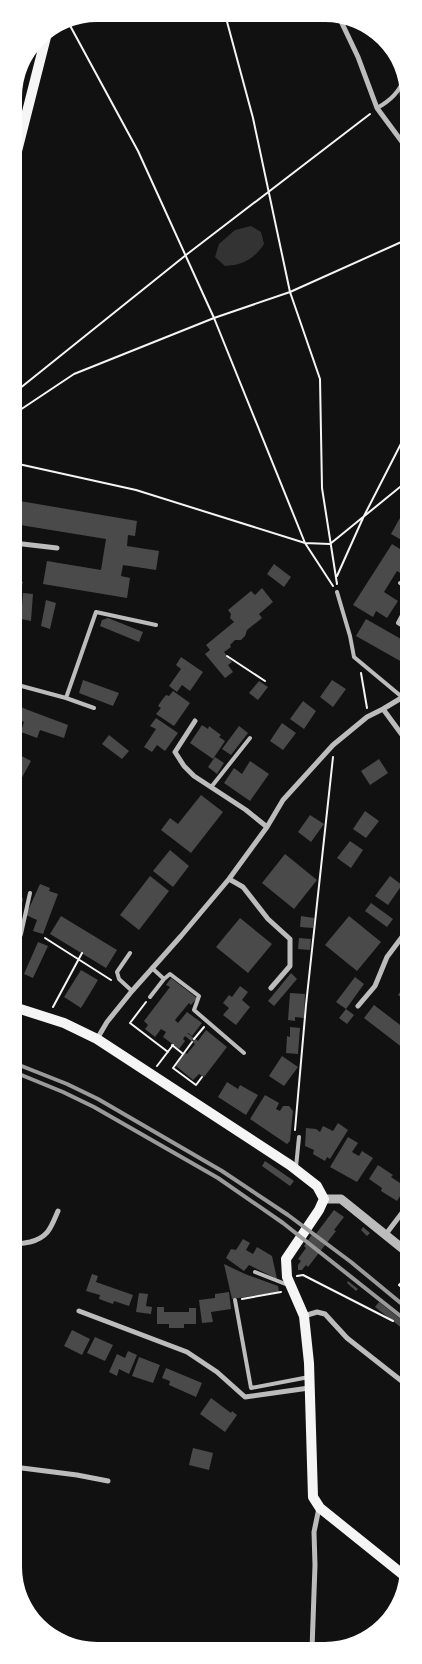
<svg xmlns="http://www.w3.org/2000/svg" width="422" height="1664" font-family="'Fira Sans',sans-serif">
	<style>
		.water { fill: #333 }
		.building { fill: #4a4a4a }
		.lines { fill: none; stroke-linecap: round; stroke-linejoin: round }
		.path { stroke: #f5f5f5; stroke-width: 2 }
		.service { stroke: #bcbcbc; stroke-width: 4 }
		.minor { stroke: #bcbcbc; stroke-width: 5 }
		.tertiary { stroke: #bcbcbc; stroke-width: 9 }
		.secondary { stroke: #f5f5f5; stroke-width: 10 }
		.rail { stroke: #9a9a9a; stroke-width: 4 }
	</style>
	<rect width="100%" height="100%" fill="#111"/>
	<!-- water -->
	<path class="water" d="M251,226L261,232L264,244C254,259 243,265 225,266L215,257L219,244L235,230Z"/>
	<!-- building -->
	<path class="building" d="M14,500L137,521L135,536L128,535L127,546L159,551L156,570L123,565L121,576L130,578L127,598L43,584L47,561L101,570L106,539L14,524Z
		M406,507L408,508V538L405,542L391,534Z
		M392,544L408,554V575L407,577L397,571L384,592L398,601L387,618L376,611L373,617L353,605Z
		M274,564L291,577L284,587L267,574Z
		M14,580L23,582L20,592L14,590Z
		M262,588L273,602L259,614L262,618L247,630L245,636L241,640H235L230,645L231,647L224,652L232,662L228,665L233,672L225,678L205,654L210,650L206,645L234,622L230,618L231,614L228,610L251,591L255,595Z
		M23,593L33,594L31,621L21,619Z
		M46,600L56,603L50,629L41,626Z
		M108,618L143,632L139,642L100,626L102,620Z
		M366,619L408,643V651L402,662L356,636Z
		M14,630L22,632L18,651L14,650Z
		M181,657L203,672L190,691L182,685L177,692L169,686L181,669L176,665Z
		M83,680L119,693L113,706L79,693Z
		M332,680L346,689L333,707L320,697Z
		M259,681L268,687L258,700L249,693Z
		M173,691L190,703L174,726L156,714L161,708L158,706L162,700L166,695L169,696Z
		M303,701L316,711L304,729L290,719Z
		M14,704L28,710L68,725L64,738L40,730L37,738L21,732L24,722L14,717Z
		M156,718L178,733L165,751L157,745L152,752L144,747L156,729L150,726Z
		M282,723L296,733L283,750L270,741Z
		M202,725L208,729L209,726L221,735L219,737L225,741L213,759L190,743Z
		M239,726L248,733L231,755L222,749Z
		M109,735L129,751L122,759L102,744Z
		M14,752L31,761L14,792Z
		M215,757L224,763L217,774L208,767Z
		M379,759L388,773L370,785L361,771Z
		M250,761L269,774L250,801L224,783L234,768L242,774Z
		M201,795L223,812L191,853L161,830L170,818L178,824Z
		M365,811L379,821L366,838L353,829Z
		M310,815L324,824L311,842L298,832Z
		M350,841L363,850L351,868L337,858Z
		M170,850L189,866L173,887L153,871Z
		M285,854L317,880L294,909L262,883Z
		M150,876L169,891L139,930L120,915Z
		M390,876L402,885L388,905L375,896Z
		M40,884L50,888L49,891L58,894L43,934L33,931L37,920L26,915Z
		M14,897L23,898L20,916L14,915Z
		M371,903L393,919L387,927L365,911Z
		M61,916L117,950L106,968L50,934Z
		M301,916L314,918L313,928L300,927Z
		M349,916L381,942L357,971L325,945Z
		M240,918L272,944L248,973L216,947Z
		M299,938L311,939L310,950L298,949Z
		M38,942L48,946L33,978L24,974Z
		M81,970L98,980L81,1008L64,997Z
		M291,973L297,979L274,1006L268,1001Z
		M355,977L364,984L346,1009L336,1002Z
		M171,978L197,998L191,1005L189,1003L175,1020L178,1023L187,1012L202,1023L192,1036L188,1033H187L198,1041L206,1030L227,1047L204,1077L199,1074L193,1080L176,1066L185,1053L187,1054L195,1044L185,1036L183,1039L185,1041L179,1049L163,1037L166,1032L161,1029L155,1037L145,1029L148,1025L144,1021L170,987L166,985Z
		M408,981V1002L398,995Z
		M240,986L248,992L242,1000L250,1007L236,1025L223,1015L229,1008L223,1003L229,995L232,997Z
		M290,993L305,994L304,1018L295,1017V1021L288,1020Z
		M374,1005L408,1031V1042L403,1048L364,1018Z
		M346,1009L354,1015L347,1024L339,1018Z
		M290,1027L300,1028L298,1054L286,1053L287,1036L290,1037Z
		M282,1056L298,1067L284,1086L269,1076Z
		M227,1082L238,1089L240,1085L258,1095L246,1115L218,1097Z
		M265,1095L279,1103L276,1109L280,1111L283,1106H289L293,1111L290,1141L287,1144L250,1119Z
		M338,1123L348,1130L330,1159L327,1157L325,1161L313,1154L314,1150L305,1146L306,1128L316,1129L320,1132L323,1126L333,1131Z
		M348,1137L358,1143L352,1152L359,1156L362,1151L373,1158L357,1182L330,1167Z
		M265,1161L294,1181L290,1186L262,1166Z
		M378,1165L393,1175L391,1177L406,1187L397,1201L381,1191L382,1188L369,1179Z
		M334,1210L344,1217L334,1230L336,1231L308,1267L306,1265L302,1270H298V1265L301,1261L298,1259L306,1248L304,1246L313,1233L315,1235Z
		M363,1227L370,1233L367,1236L361,1230Z
		M243,1239L250,1243L246,1250L253,1254L257,1247L272,1256L277,1279L249,1265L244,1271L226,1258L231,1249L236,1250Z
		M224,1264L245,1274L278,1286L279,1292L232,1299Z
		M92,1274L98,1276L96,1282L133,1295L129,1306L114,1301L113,1304L99,1299L100,1295L86,1291Z
		M348,1281L358,1289L356,1291L347,1283Z
		M229,1292L231,1309L211,1312L213,1322L202,1323L199,1300L215,1298V1294Z
		M139,1293L148,1294L146,1306L152,1307L151,1314L136,1312Z
		M379,1302L408,1325V1333L375,1307Z
		M157,1307H164V1312H189V1308H196V1324H184V1328H169V1324H157Z
		M72,1330L90,1339L82,1355L64,1346Z
		M95,1337L113,1345L105,1361L87,1353Z
		M128,1351L137,1355L129,1374L119,1369L117,1376L109,1372L117,1354L125,1358Z
		M139,1357L160,1365L153,1383L132,1376Z
		M166,1368L202,1383L196,1397L169,1385L170,1381L162,1378Z
		M211,1398L231,1413L232,1411L237,1415L225,1432L200,1414Z
		M193,1448L213,1453L209,1470L189,1465Z"/>
	<g class="lines">
		<!-- path -->
		<path class="path" d="M226,18L253,118L290,292L320,379L322,488L337,584
			M67,20L138,151L214,318L305,543L333,586
			M14,393L186,255L370,114
			M14,414L74,374L214,318L290,292L408,239
			M14,463L136,490L305,543L330,544L400,487L408,484
			M337,576L363,518L408,430
			M227,656L265,681
			M361,673L367,708
			M45,938L111,980
			M146,1002L130,1023L168,1052
			M53,1007L82,953
			M194,1039L204,1027
			M192,1042L173,1068L196,1085L202,1077
			M172,1045L182,1053
			M157,1066L173,1045
			M295,1130L306,1005L333,757
			M14,1149L18,1148
			M297,1276L303,1275L393,1321
			M408,1287L402,1282L399,1285L408,1293
			M242,1299L281,1292"/>
		<!-- service -->
		<path class="service" d="M377,108C390,101 399,93 404,79
			M400,583L408,589
			M337,592L350,636L354,657L402,697
			M408,604L398,623L408,629
			M14,684L66,698L96,612L156,625
			M66,698L94,708
			M212,786L250,738
			M14,952L21,934L30,893
			M130,953L117,972L119,979L132,991
			M152,968L164,979L170,974L199,996L194,1010L244,1053
			M150,997L164,979
			M296,1167L299,1137
			M255,1272L288,1285
			M235,1300L251,1388L309,1377"/>
		<!-- minor -->
		<path class="minor" d="M339,17L358,57L377,108L408,150
			M14,543L57,548
			M383,709L408,743
			M195,721L175,752L184,766L194,776L246,810L267,827
			M229,879L243,887L268,919L290,939V966L271,988
			M358,1006L375,986L387,957L408,929
			M97,1039L107,1022L132,991L181,936L229,879L267,827L283,800L333,745L367,717L383,709L408,694
			M386,1234L408,1205
			M14,1246C19,1243 25,1243 30,1242C49,1237 51,1227 58,1211
			M79,1311L187,1352L217,1372L245,1397L309,1388
			M304,1316L317,1312L325,1314L347,1338L408,1386
			M14,1467L77,1475L108,1481
			M37,1623L87,1649
			M312,1649L315,1565L314,1532L319,1508"/>
		<!-- tertiary -->
		<path class="tertiary" d="M324,1199H341L346,1203L408,1253"/>
		<!-- secondary -->
		<path class="secondary" d="M14,163L47,33
			M14,1007L64,1023L97,1039L290,1165L317,1186L324,1199L319,1210L286,1259L287,1277L304,1316L309,1363L313,1497L320,1508L406,1577"/>
		<!-- rail -->
		<path class="rail" d="M14,1063L67,1084L98,1099L222,1171L288,1215L351,1262L408,1309
			M14,1072L63,1092L94,1107L218,1178L283,1223L408,1322"/>
	</g>
	<!-- crop -->
	<path d="M0 0H422V1664H0ZM97 22H325A75 75 0 0 1 400 97V1567A75 75 0 0 1 325 1642H97A75 75 0 0 1 22 1567V97A75 75 0 0 1 97 22Z" fill="#fff" fill-rule="evenodd"/>
</svg>
